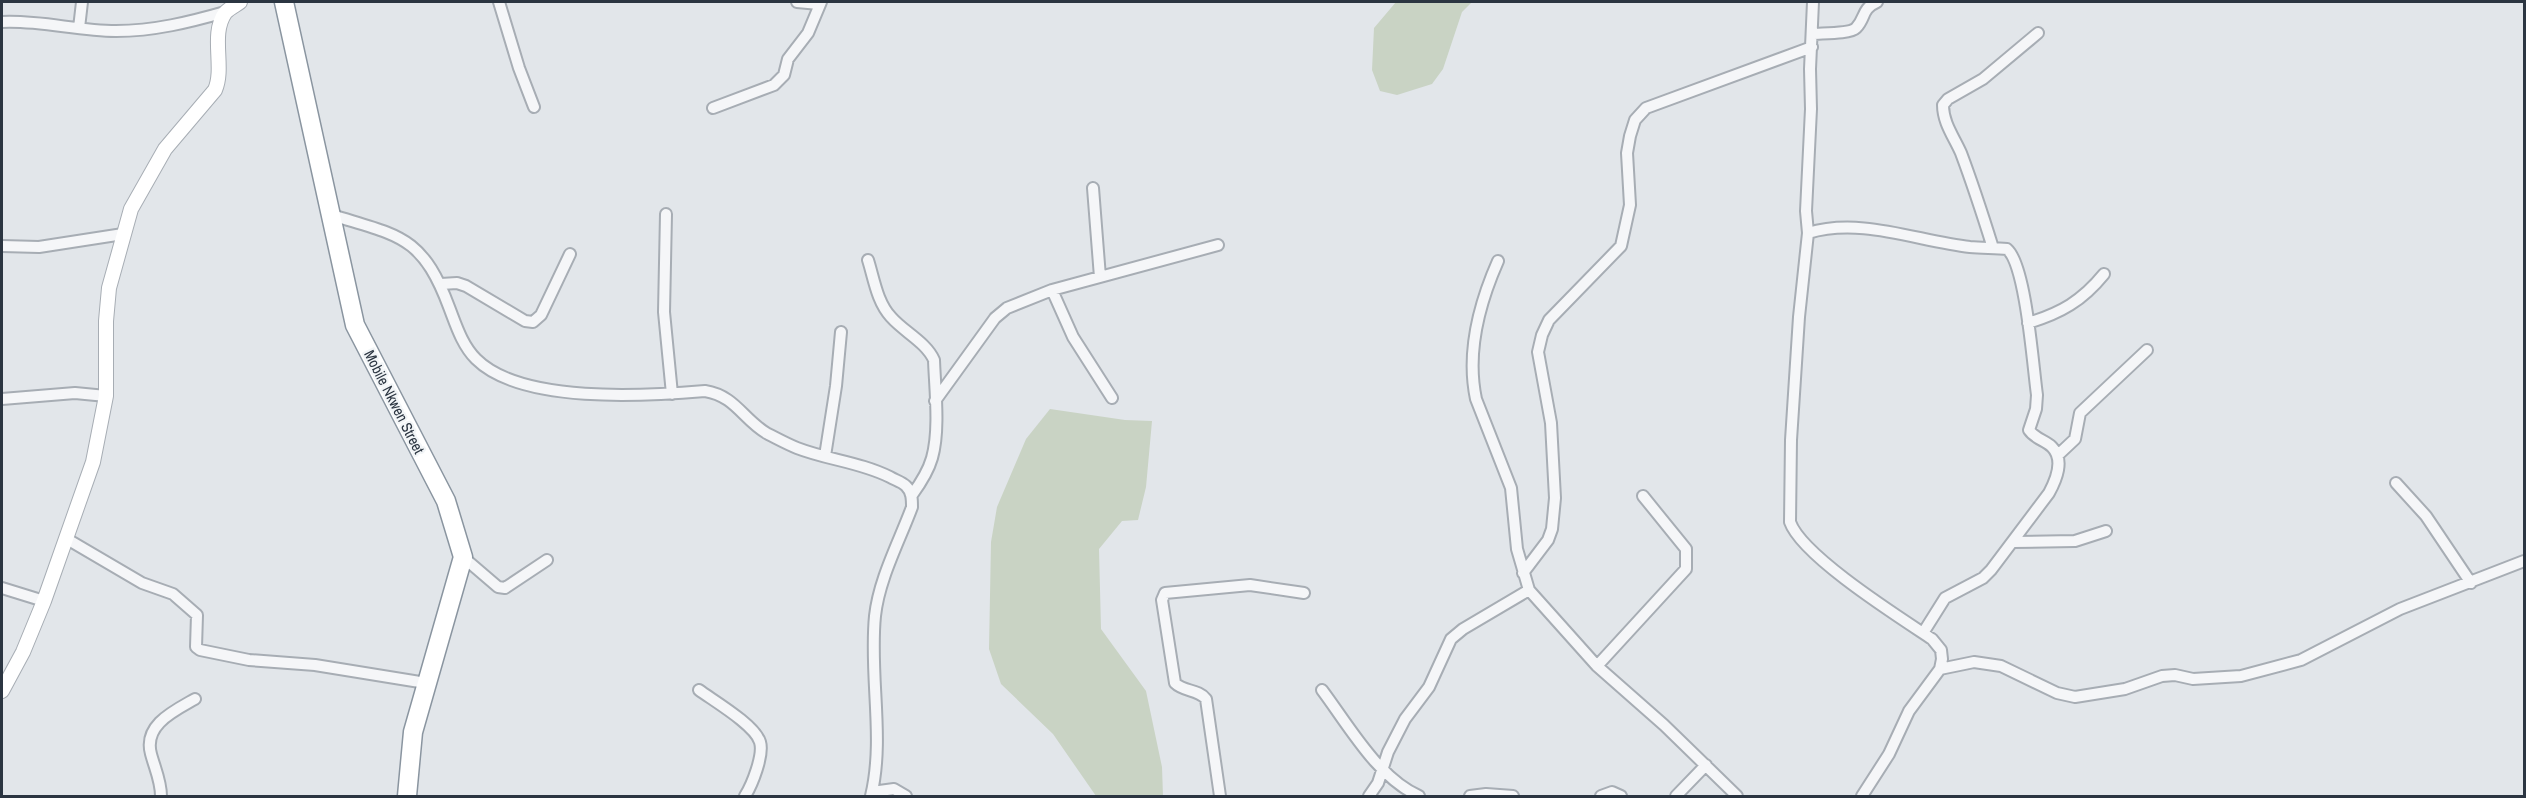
<svg xmlns="http://www.w3.org/2000/svg" width="2526" height="798" font-family="'Archivo Narrow',sans-serif">
	<style>
		.green { fill: #c9d3c4 }
		.lines { fill: none; stroke-linecap: round; stroke-linejoin: round }
		.street-casing { stroke: #a7adb4; stroke-width: 14 }
		.secondary-casing { stroke: #a7adb4; stroke-width: 16 }
		.highway-casing { stroke: #8a95a0; stroke-width: 21 }
		.street { stroke: #f5f6f8; stroke-width: 10 }
		.secondary { stroke: #fff; stroke-width: 14 }
		.highway { stroke: #fff; stroke-width: 18 }
		.labels { text-anchor: middle; stroke-width: 4.5; stroke-linejoin: round; paint-order: stroke }
		.street-label { font-size: 15px; fill: #2b3541; stroke: #f2f5f7 }
	</style>
	<rect width="100%" height="100%" fill="#e2e6ea"/>
	<!-- green -->
	<path class="green" d="M1396,2H1472L1462,12L1443,69L1432,84L1397,95L1380,91L1372,70L1374,28Z
		M1050,409L1125,420L1152,421L1146,487L1138,520L1122,521L1099,549L1101,629L1146,691L1162,767L1163,796H1096L1053,734L1001,684L989,649L991,542L997,507L1026,439Z"/>
	<g class="lines">
		<defs>
			<path id="street" d="M499,2L519,68L534,107
				M797,2L819,4
				M1813,2L1810,69L1811,109L1806,211L1808,233L1799,317L1791,440L1790,522C1802,556 1899,617 1932,639L1941,650L1942,659L1940,669L1909,711L1889,754L1862,796
				M2,22C41,20 77,31 116,31C154,31 190,22 225,12
				M79,28L82,2
				M1812,34C1822,33 1850,34 1856,28C1866,18 1861,9 1877,2
				M713,108L774,85L784,75L788,59L808,33L821,2
				M1093,188L1100,277
				M666,214L664,312L672,394
				M332,215C399,236 422,235 449,307C456,325 462,345 476,359C521,404 645,396 705,391C736,396 743,420 768,434C778,439 787,444 797,448C828,460 860,462 890,477C895,480 902,482 906,486C912,492 912,499 912,507C899,542 879,579 875,616C869,676 885,738 871,796
				M1808,233C1861,217 1917,241 1970,247C1982,248 1995,248 2007,249C2026,265 2033,367 2037,395L2036,409L2029,430C2035,439 2045,440 2052,447C2065,460 2056,480 2049,493L1991,570L1983,578L1945,598L1923,633
				M2,246L39,247L123,234
				M1993,248C1983,216 1973,185 1961,153C1954,137 1943,123 1943,105L1948,99L1983,79L2038,33
				M868,260C874,279 877,302 891,317C904,332 926,342 934,360C935,389 940,430 932,458C928,472 920,484 912,495
				M1498,261C1479,304 1466,352 1476,399L1511,488L1517,549L1529,590L1597,666L1664,725L1737,796
				M441,284L457,283L466,286L525,321L533,322L541,315L570,254
				M1052,290L1073,337L1112,398
				M2028,323C2061,313 2082,301 2104,274
				M2,399L75,393L106,396
				M935,401L995,318L1007,308L1052,290L1218,245
				M2058,455L2075,439L2080,413L2147,350
				M825,456L836,386L841,332
				M2396,483L2426,516L2471,583
				M67,539L142,583L173,594L197,615L196,647L200,650L249,660L315,665L426,683
				M2013,542L2075,541L2106,531
				M463,557L498,587L505,588L547,560
				M1523,573L1548,540L1552,529L1555,498L1551,423L1538,352L1542,335L1549,320L1621,246L1630,205L1627,153L1630,136L1635,120L1646,108L1812,47
				M2,588L44,601
				M1597,666L1686,569V549L1643,496
				M1940,669L1974,662L2001,666L2057,693L2075,697L2125,689L2162,676L2175,675L2193,679L2241,676L2301,660L2400,609L2524,561
				M699,690C714,701 755,725 760,742C764,755 752,785 745,796
				M1322,690C1349,726 1378,778 1419,796
				M872,792L894,789L906,796
				M161,796C161,781 155,769 151,754C143,725 174,711 195,699
				M1220,796L1206,699C1198,689 1184,692 1175,683L1162,600L1165,593L1250,585L1304,593
				M1369,796L1378,783L1388,752L1405,719L1429,687L1451,639L1463,629L1529,590
				M1470,796L1486,794L1513,796
				M1601,796L1612,792L1621,796
				M1676,796L1706,765"/>
			<path id="secondary" d="M2,691L23,652L44,601L93,462L106,396V321L109,288L131,209L165,149L215,90C225,67 210,35 225,13C228,9 236,5 240,2"/>
			<path id="highway" d="M284,2L355,325L446,501L463,557L413,732L407,796"/>
		</defs>
		<!-- street casing -->
		<use href="#street" class="street-casing"/>
		<!-- secondary casing -->
		<use href="#secondary" class="secondary-casing"/>
		<!-- highway casing -->
		<use href="#highway" class="highway-casing"/>
		<!-- street -->
		<use href="#street" class="street"/>
		<!-- secondary -->
		<use href="#secondary" class="secondary"/>
		<!-- highway -->
		<use href="#highway" class="highway"/>
	</g>
	<g class="labels">
		<!-- street labels -->
		<g class="street-label">
			<text transform="translate(394 402) rotate(63)" y="5">Mobile Nkwen Street</text>
		</g>
	</g>
	<!-- border -->
	<rect width="2526" height="798" fill="none" stroke="#2b3541" stroke-width="6"/>
</svg>
